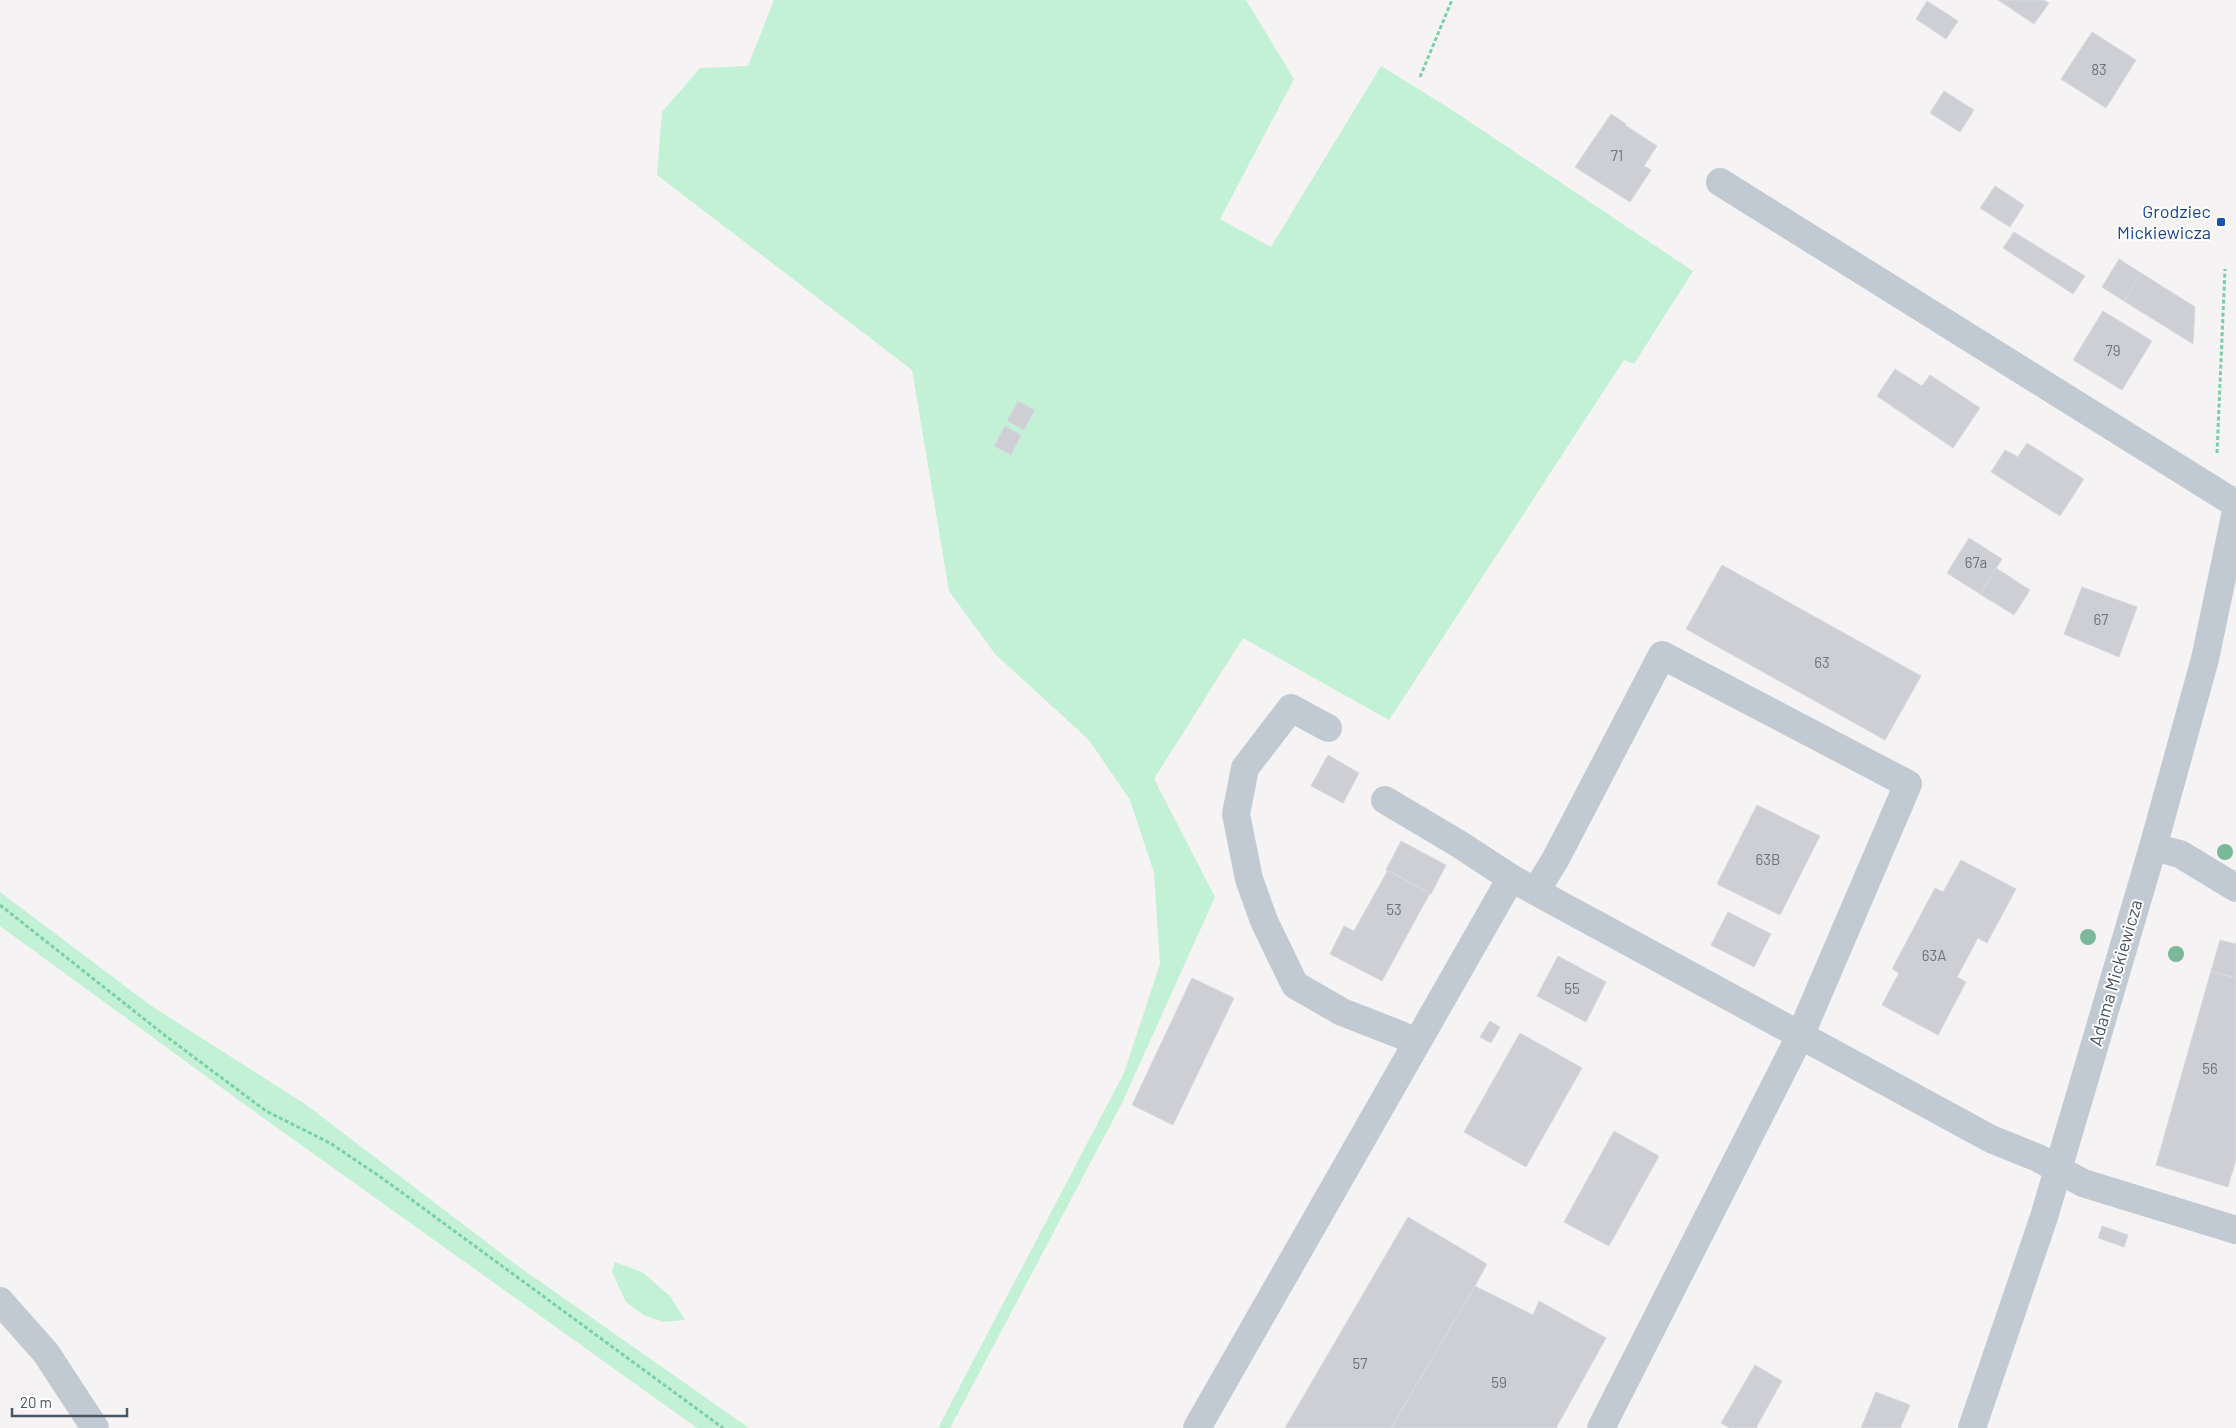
<svg xmlns="http://www.w3.org/2000/svg" width="2236" height="1428" font-family="Barlow,sans-serif">
	<style>
		.green { fill: #c3f1d5 }
		.building { fill: #cdcfd5; stroke: #d7d9de }
		.lines { fill: none; stroke-linecap: round; stroke-linejoin: round }
		.path { stroke: #7ad0a6; stroke-width: 3; stroke-dasharray: 4 2.5; stroke-linecap: butt }
		.minor { stroke: #c1cad2; stroke-width: 28 }
		.tree { fill: #7bb799 }
		.transit-dot { fill: #1a4fb4; stroke: #fff; stroke-width: 2 }
		.labels { text-anchor: middle; stroke-width: 4; stroke-linejoin: round; paint-order: stroke }
		.number-label { font-size: 15px; fill: #6b747e }
		.transit-label { font-size: 18px; fill: #164399; stroke: #fff; text-anchor: end }
		.street-label { font-size: 18px; fill: #4a5661; stroke: #fff }
	</style>
	<rect width="100%" height="100%" fill="#f5f3f3"/>
	<!-- green -->
	<path class="green" d="M774,0H1246L1294,79L1220,219L1271,247L1381,66L1449,108L1693,271L1634,364L1624,360L1389,720L1243,638L1154,779L1215,897L1122,1103L950,1428H938L1124,1073L1160,964L1154,873L1130,800L1089,740L995,654L949,591L912,370L657,175L662,112L700,68L748,66Z
		M0,892L150,1005L305,1104L518,1266L749,1428H697L244,1104L0,926Z
		M615,1262L642,1272L670,1296L685,1320L663,1322L644,1315L626,1302L612,1272Z"/>
	<!-- building -->
	<path class="building" d="M1998,0H2044L2049,3L2034,24Z
		M1927,1L1958,21L1946,39L1916,19Z
		M2092,32L2136,60L2106,108L2061,79Z
		M1944,91L1974,110L1960,132L1930,113Z
		M1611,114L1626,124L1625,125L1657,146L1644,166L1651,170L1630,202L1575,167Z
		M1995,186L2024,205L2010,227L1980,208Z
		M2014,232L2085,276L2073,294L2003,248Z
		M2119,259L2141,273L2124,301L2102,287Z
		M2141,273L2195,307L2193,344L2124,301Z
		M2103,311L2152,341L2122,390L2073,360Z
		M1895,369L1922,386L1930,375L1980,408L1953,448L1877,396Z
		M1018,401L1035,410L1024,430L1007,421Z
		M1005,426L1021,435L1011,455L994,446Z
		M2027,443L2084,479L2060,516L1991,472L2005,450L2018,457Z
		M1969,538L2002,559L1980,594L1947,573Z
		M1722,565L1921,676L1885,740L1686,629Z
		M1996,568L2030,590L2014,615L1980,594Z
		M2082,587L2137,607L2119,657L2064,634Z
		M1328,755L1359,773L1343,803L1311,786Z
		M1757,805L1820,836L1780,915L1717,884Z
		M1401,841L1446,865L1431,894L1386,870Z
		M1961,860L2016,889L1987,943L1978,938L1957,977L1966,982L1938,1035L1882,1005L1899,973L1892,969L1935,888L1943,892Z
		M1388,870L1430,893L1382,981L1330,954L1344,926L1354,931Z
		M1728,912L1771,934L1754,967L1711,945Z
		M2220,940L2236,944V978L2211,971Z
		M1558,956L1606,982L1586,1022L1537,996Z
		M2211,971L2236,978V1159L2228,1187L2156,1165Z
		M1192,978L1234,998L1173,1125L1132,1105Z
		M1490,1021L1500,1027L1491,1043L1480,1037Z
		M1520,1033L1582,1068L1526,1167L1464,1132Z
		M1614,1131L1659,1156L1609,1246L1564,1222Z
		M1408,1217L1487,1264L1475,1286L1391,1428H1285Z
		M2102,1226L2128,1235L2124,1247L2098,1238Z
		M1475,1286L1533,1315L1539,1301L1606,1338L1556,1428H1391Z
		M1755,1365L1782,1381L1756,1428H1730L1721,1423Z
		M1876,1392L1910,1405L1900,1428H1861Z"/>
	<g class="lines">
		<!-- path -->
		<path class="path" d="M1420,77L1452,0
			M2217,453L2225,269
			M0,905L167,1037L266,1111L330,1143L382,1178L723,1428"/>
		<!-- minor -->
		<path class="minor" d="M1720,182L2236,504
			M1328,728L1291,708L1245,768L1236,814L1249,879L1264,921L1295,985L1342,1012L1401,1035L1416,1043
			M1385,800L1459,844L1511,878L1991,1139L2038,1158L2083,1183L2236,1230
			M2153,847L2180,854L2236,888
			M1536,891L1555,860L1662,655L1908,784L1800,1036L1601,1428
			M0,1301L46,1353L95,1428
			M1197,1428L1511,878
			M1972,1428L2044,1217L2153,847L2205,659L2236,511"/>
	</g>
	<!-- trees -->
	<g class="tree">
		<circle cx="2225" cy="852" r="8"/>
		<circle cx="2088" cy="937" r="8"/>
		<circle cx="2176" cy="954" r="8"/>
	</g>
	<!-- markers -->
	<rect class="transit-dot" x="2216" y="217" width="10" height="10" rx="2.5"/>
	<g class="labels">
		<!-- number labels -->
		<g class="number-label">
			<text x="2099" y="75">83</text>
			<text x="1617" y="161">71</text>
			<text x="2113" y="356">79</text>
			<text x="1976" y="568">67a</text>
			<text x="2101" y="625">67</text>
			<text x="1822" y="668">63</text>
			<text x="1768" y="865">63B</text>
			<text x="1394" y="915">53</text>
			<text x="1934" y="961">63A</text>
			<text x="1572" y="994">55</text>
			<text x="2210" y="1074">56</text>
			<text x="1360" y="1369">57</text>
			<text x="1499" y="1388">59</text>
		</g>
		<!-- transit labels -->
		<g class="transit-label">
			<text x="2211" y="218">Grodziec<tspan x="2211" dy="21">Mickiewicza</tspan></text>
		</g>
		<!-- street labels -->
		<g class="street-label">
			<text transform="translate(2116 973) rotate(-74)" y="6">Adama Mickiewicza</text>
		</g>
	</g>
	<!-- scale -->
	<path d="M12 1408v8h115v-8" fill="none" stroke="#4a5661" stroke-width="2.5"/>
	<text x="20" y="1408" font-size="15" fill="#4a5661" stroke="#ffffff" stroke-width="4" paint-order="stroke">20 m</text>
</svg>
